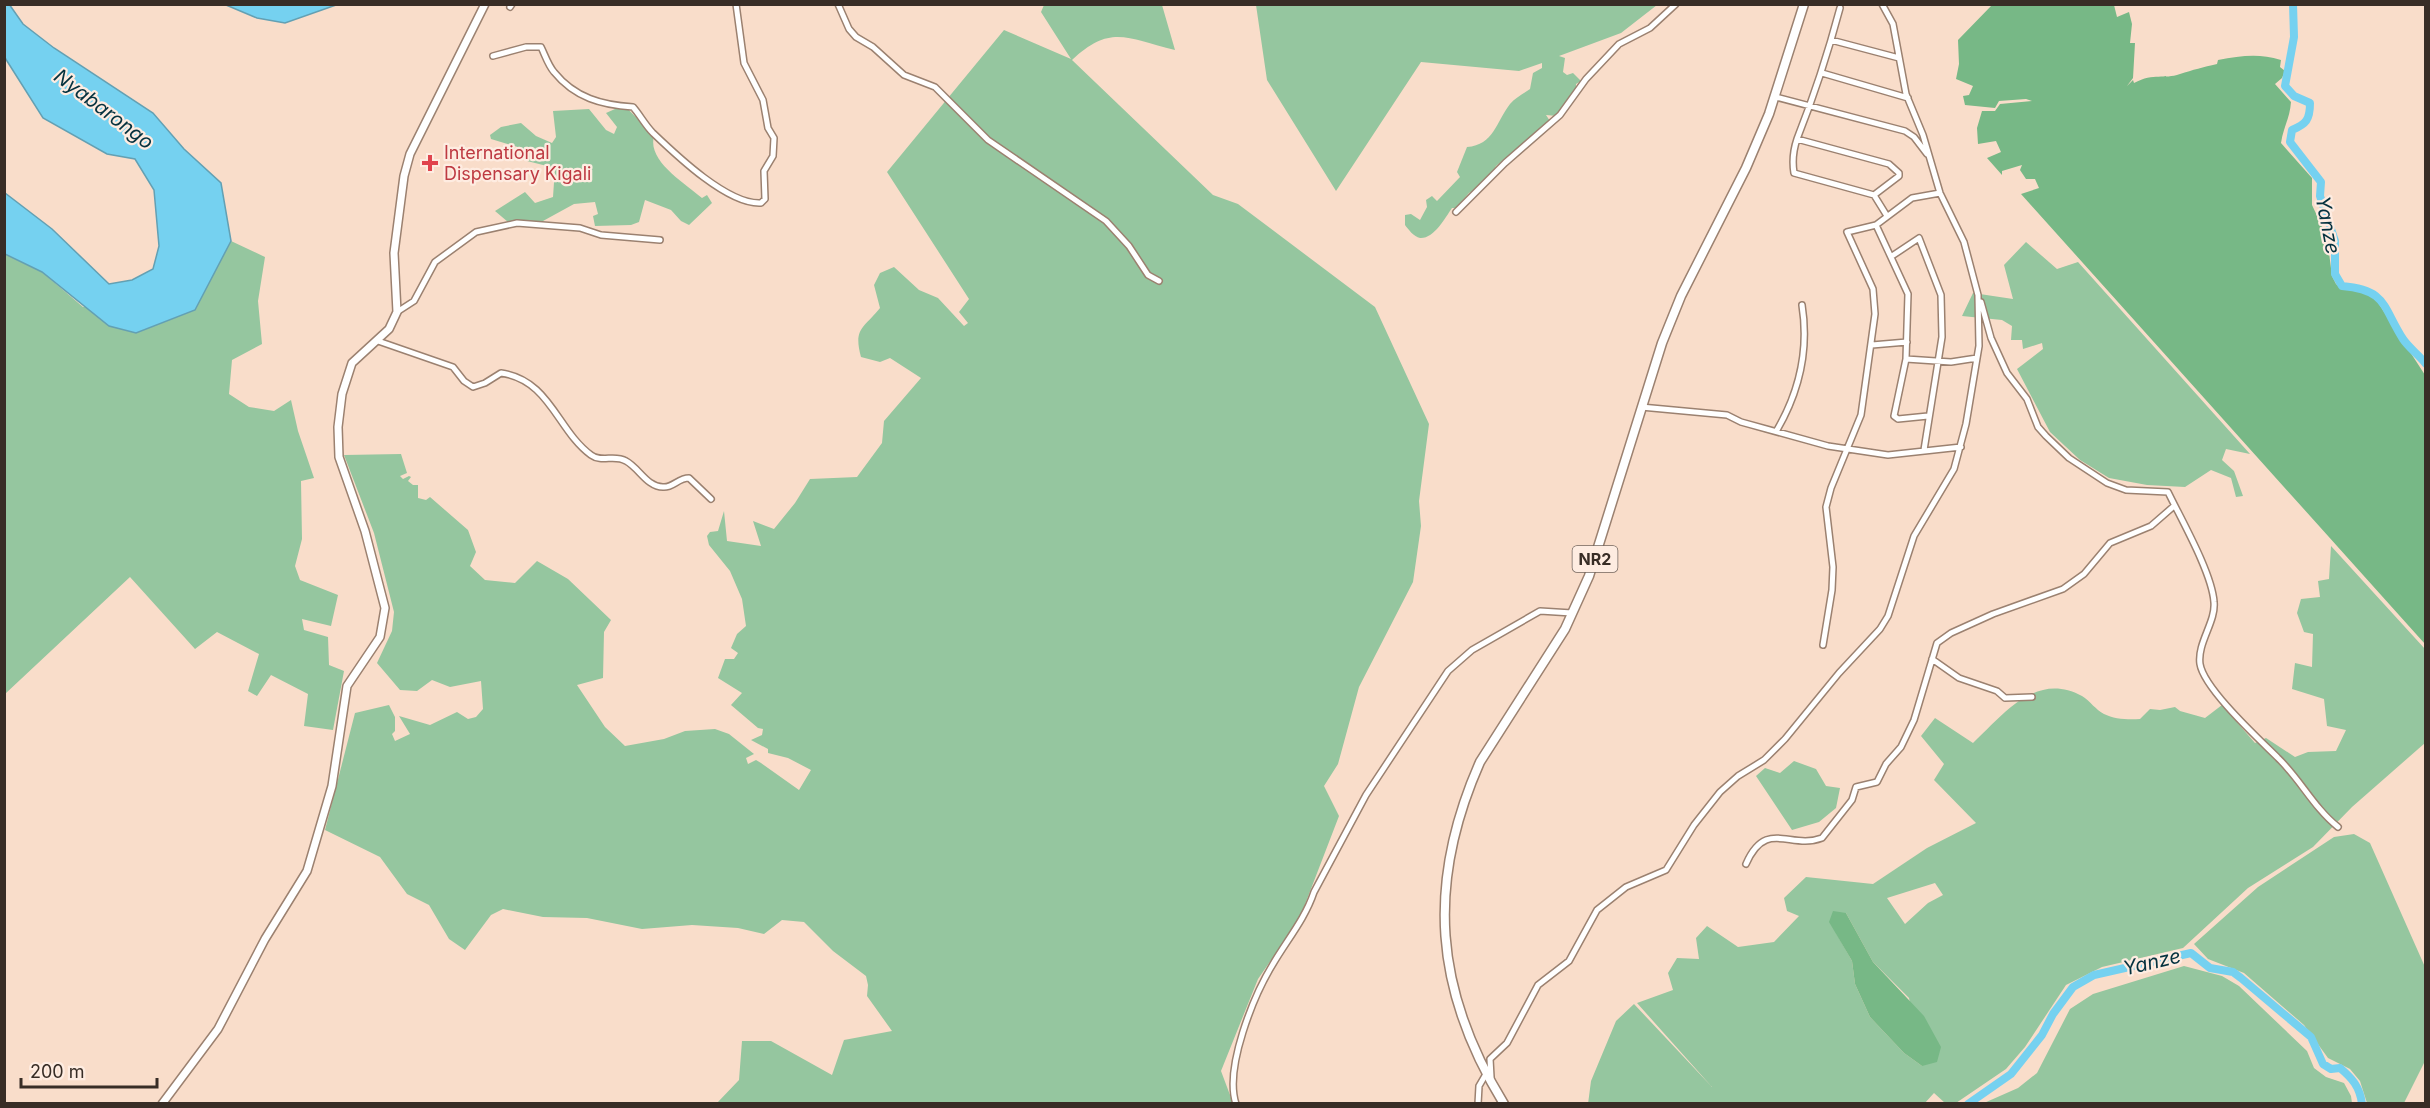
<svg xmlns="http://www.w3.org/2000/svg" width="2430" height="1108" font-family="Inter,sans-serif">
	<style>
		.green { fill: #95c69f; fill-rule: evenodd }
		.forest { fill: #77b886 }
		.water { fill: #75d1f0; stroke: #63a0b3; stroke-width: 1.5 }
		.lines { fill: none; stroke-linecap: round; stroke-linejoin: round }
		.river { stroke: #75d1f0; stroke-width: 8 }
		.minor-casing { stroke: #9b8170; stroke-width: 8 }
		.major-casing { stroke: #9b8170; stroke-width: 10 }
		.highway-casing { stroke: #9b8170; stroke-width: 11 }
		.minor { stroke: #fff; stroke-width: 5 }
		.major { stroke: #fff; stroke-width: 7 }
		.highway { stroke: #fff; stroke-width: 8 }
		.health-dot { fill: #e0444e; stroke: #feece1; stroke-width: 2 }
		.labels { text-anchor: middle; stroke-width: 4.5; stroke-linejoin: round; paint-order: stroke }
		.shield { fill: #feece1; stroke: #73665e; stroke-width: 1.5 }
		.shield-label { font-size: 16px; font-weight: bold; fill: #382d26 }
		.health-label { font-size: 18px; fill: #be3a42; stroke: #feece1; text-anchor: start }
		.water-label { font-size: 20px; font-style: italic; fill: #05323f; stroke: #feece1 }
	</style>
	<rect width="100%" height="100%" fill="#f9ddca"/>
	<!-- green -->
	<path class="green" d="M1044,5H1162L1175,50C1128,39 1111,23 1072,60L1213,195L1238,204L1375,307L1429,424L1419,501L1421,526L1413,582L1359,687L1338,764L1324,786L1339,816L1299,920L1258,979L1221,1071L1233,1103H717L739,1080L742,1041H771L832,1075L844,1040L892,1031L867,996L868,985L866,976L833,951L804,922L782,920L764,934L738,928L692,925L642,929L587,918L543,917L503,909L491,915L465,950L449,939L429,905L407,894L380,857L325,830L355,713L389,705L395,717V731L392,734L395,741L410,734L399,716L430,725L457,712L468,719L476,717L483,709L481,681L450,687L432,680L417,691L400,690L377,663L392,631L394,612L374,533L344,455L401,454L407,473L400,476L403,479L409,476L411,477L408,481L413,485H418V498L426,500L430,497L468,530L476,552L470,566L485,580L515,583L537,561L568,579L611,620L604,632L603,678L577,685L605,727L625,746L664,739L685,731L715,729L729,734L754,754L746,758L748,764L756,760L761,763L799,790L811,770L788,758L768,753V749L751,740L762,735L763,729L758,728L731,705L742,693L718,678L725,659H734L738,653L731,648L737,634L746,626L742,599L730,571L709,545L707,536L710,532L718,531L724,511L727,541L761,546L753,521L774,529L795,503L810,479L857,477L882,443L884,421L921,378L890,358L880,362L861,357C853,328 864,328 880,308L874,285L880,273L894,267L919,290L938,298L964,326L968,323L959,312L969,299L887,172L1004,30L1071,59L1041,12Z
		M1256,5H1657L1621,33L1559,56L1565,58L1563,72L1567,75L1573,73L1581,81L1576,84V90L1557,116L1546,115L1550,121L1496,166L1488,181L1469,193L1456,208H1452C1445,218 1434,239 1420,238C1414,237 1408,229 1405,225V215L1411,214L1420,220L1427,207L1426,200L1432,196L1437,201L1460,177L1457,172L1467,147C1494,145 1496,122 1510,104C1515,98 1523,94 1530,89L1533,73L1542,68V63L1519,71L1421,62L1336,191L1267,80Z
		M624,105L654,136C647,161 685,183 702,198L707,195L712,203L689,225L681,221L671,210L645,200L639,222L631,225L595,226L593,216L598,214L595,202L574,204L543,221L508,222L495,211L525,192L535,203L553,197L555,168L527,161L521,148L491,139L490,135L501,127L521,123L536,136L552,143L556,137L553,111L589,109L606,130L614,134L617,127L606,113Z
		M231,241L265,257L258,301L262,344L232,360L229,394L249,407L274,411L291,400L298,431L314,478L301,481L302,539L295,566L300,580L338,595L331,626L302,619L304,630L328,637L329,665L344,671L333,730L304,726L308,694L271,675L257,696L248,691L259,654L217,632L195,649L130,577L5,694V254L42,272L83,307L214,272Z
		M2026,242L2057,269L2078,262L2250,454L2226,449L2222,460L2234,471L2243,496L2236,497L2231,478L2211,470L2185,487L2147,485L2109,478L2080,460L2050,432L2017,369L2043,349L2042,343L2023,349L2022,340H2011L2012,326L2002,320L1962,316L1973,293L2013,299L2004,265Z
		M2331,546L2425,649V743L2352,807L2313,847L2248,888L2183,948L2102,967L2066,985L2025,1047L2006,1069L1956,1103H1945L1934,1093L1924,1104H1588L1591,1081L1616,1021L1634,1004L1712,1087L1637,1003L1673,990L1668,973L1677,958L1699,959L1696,938L1707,926L1738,947L1774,942L1799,916L1787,911L1784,898L1806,877L1873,884L1927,848L1976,823L1934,780L1944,764L1921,736L1935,718L1973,743C2004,714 2036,671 2082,696C2090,701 2096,710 2104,714C2114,719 2128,720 2140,719L2150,709L2160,710L2175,707L2180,711L2205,718L2222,705L2255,743L2266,738L2295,757L2308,752L2336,751L2346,730L2327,726L2324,699L2292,689L2295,663L2312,667L2313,634L2304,632L2297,613L2301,599L2320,597L2318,581L2329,579ZM1935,883L1943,895L1928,903L1905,924L1887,898ZM1846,913L1873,962L1909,998L1922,1066L1904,1053L1870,1017L1855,984L1852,961L1836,933Z
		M1794,761L1816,769L1826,786L1840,788L1836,808L1819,822L1792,830L1756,776L1765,768L1780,773Z
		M2354,834L2370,843L2425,967V1061L2404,1103H2367L2360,1081L2350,1069L2328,1058L2304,1025L2244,973L2208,959L2194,944L2258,887L2334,837Z
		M2184,966L2222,976L2239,986L2307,1051L2314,1068L2326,1077L2344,1083L2351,1096L2352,1103H1984L2018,1088L2037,1073L2070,1009L2093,994Z"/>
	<!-- forest -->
	<path class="forest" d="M1992,5H2114L2117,17L2129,12L2132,24L2130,43H2135L2133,78L2127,86L2133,80L2134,83C2155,72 2163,80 2180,74C2193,70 2203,67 2217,64L2218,60C2241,56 2258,53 2281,60L2280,67L2285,71L2282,78L2275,84L2291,102C2290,118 2283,128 2281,143L2312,178V205L2327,237L2332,276L2336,284L2342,289L2364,291L2377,301L2425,375V644L2021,194L2039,188L2035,179H2026L2020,170L2022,165L2002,171V175L1987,158L2001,152L1996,141L1978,144L1977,128L1982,111H1995L2000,104L2032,101L2026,99L1999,101L1995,108L1965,105L1963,96L1969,95L1973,86L1956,79L1959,64L1958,40Z
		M1833,911L1846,913L1873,962L1924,1016L1941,1047L1937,1062L1922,1066L1904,1053L1870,1017L1855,984L1852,961L1829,922Z"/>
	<!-- water -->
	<path class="water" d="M9,4L23,24L54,48L153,113L184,149L221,183L231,241L195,310L136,333L109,326L42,272L5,254V193L52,229L109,284L132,280L153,269L159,246L154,190L135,159L107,154L43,118L7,61L4,56V5Z
		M226,5H336L285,23L257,18Z"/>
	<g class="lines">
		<!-- river -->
		<path class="river" d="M2293,4L2294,37L2285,86L2294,96L2310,103C2310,120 2306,124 2292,130L2290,142L2321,182L2320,196L2335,241V274L2342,286C2387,290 2382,306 2403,339C2409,348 2419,355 2426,364
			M1968,1104L2011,1074L2042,1035L2053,1014L2073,987L2094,975L2191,953L2210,968L2233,972L2241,978L2311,1037L2323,1064L2331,1069L2340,1068C2352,1078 2360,1087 2362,1104"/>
		<defs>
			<path id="minor" d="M838,4L849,29L856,37L873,47L904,75L935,87L988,140L1106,221L1129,246L1148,275L1159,281
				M510,7L512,4
				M1831,40L1899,58
				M493,56L526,47H541C545,55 548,65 554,72C575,98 602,105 633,107C640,115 645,125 653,133C676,155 728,205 761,203L765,199L764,171L773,156L774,138L768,128L763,100L744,63L736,4
				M1822,73L1908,98
				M1776,97L1905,131L1914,137L1927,154
				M1797,139L1889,164L1899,173V176L1874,195L1794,173C1792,161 1793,151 1797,139C1814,96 1828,53 1840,8
				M1874,195L1887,216
				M1456,212L1505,163L1560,115L1586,79L1619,44L1650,28L1676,4
				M1876,225L1908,294L1906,359L1894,416L1898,419L1928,416
				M1892,256L1919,238L1941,295L1942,337L1924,450
				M1981,302L1991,338L2007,373L2027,399L2038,427L2046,436L2069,458L2107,483L2126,490L2168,492C2181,519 2212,573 2214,602C2216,622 2197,643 2200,664C2204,689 2260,740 2278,758C2300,779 2314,808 2338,827
				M397,312L414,301L435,262L476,232L517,223L580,228L601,235L660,240
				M378,341L453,367L464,381L473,387L485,383L501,373C550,380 557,430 591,455C602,463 614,454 626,461C639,468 647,487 663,487C673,488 678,478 689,478L711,499
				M1872,345L1907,342
				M1906,359L1951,362L1977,358
				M1641,407L1727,415L1741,422L1828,446L1888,455L1961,447
				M1777,430C1799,392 1809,349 1802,305
				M1823,645L1832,590L1833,567L1826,507L1831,488L1861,415L1875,314L1873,289L1847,232L1876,225L1912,198L1940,193
				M1932,659L1959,678L1997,691L2005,698L2032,697
				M1746,864C1766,818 1790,850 1822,838L1852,800L1856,787L1877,782L1886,764L1901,747L1914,720L1937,643L1951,633L1993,614L2063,589L2084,574L2110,543L2151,526L2174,506
				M1491,1077L1490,1059L1507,1043L1538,985L1569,961L1597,910L1626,887L1666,870L1694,825L1720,792L1738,776L1764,760L1785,739L1839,673L1880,629L1888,616L1914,536L1954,469L1966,424L1979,346L1978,295L1964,242L1940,193L1923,135L1906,94L1893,24L1882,4
				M1236,1104C1224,1068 1254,995 1273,964C1287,940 1305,919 1314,892L1366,795L1448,671L1472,650L1540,611L1572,613
				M1478,1104L1479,1086L1486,1074"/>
			<path id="major" d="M162,1104L218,1029L265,939L307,871L332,786L347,686L380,637L385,608L365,531L339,457L338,427L342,394L352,363L389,329L397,312L394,253L404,176L410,154L485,4"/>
			<path id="highway" d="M1504,1104C1434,990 1426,884 1480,762L1565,629L1589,576L1662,343L1681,296L1746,168L1769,114L1804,4"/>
		</defs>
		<!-- minor casing -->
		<use href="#minor" class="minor-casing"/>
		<!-- major casing -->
		<use href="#major" class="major-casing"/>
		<!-- highway casing -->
		<use href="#highway" class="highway-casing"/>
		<!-- minor -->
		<use href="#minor" class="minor"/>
		<!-- major -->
		<use href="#major" class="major"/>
		<!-- highway -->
		<use href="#highway" class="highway"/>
	</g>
	<!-- markers -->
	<path class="health-dot" d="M427 154h6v6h6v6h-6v6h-6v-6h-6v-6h6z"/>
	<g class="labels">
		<!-- shield labels -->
		<rect class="shield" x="1572.5" y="546" width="45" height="26" rx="4.5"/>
		<g class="shield-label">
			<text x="1595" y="565">NR2</text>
		</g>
		<!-- health labels -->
		<g class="health-label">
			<text x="444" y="159">International<tspan x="444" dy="21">Dispensary Kigali</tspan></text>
		</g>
		<!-- water labels -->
		<g class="water-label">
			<text transform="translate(104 109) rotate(37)" y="7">Nyabarongo</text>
			<text transform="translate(2328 225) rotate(79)" y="7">Yanze</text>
			<text transform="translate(2152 962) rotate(-13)" y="7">Yanze</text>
		</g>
	</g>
	<!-- border -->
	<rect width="2430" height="1108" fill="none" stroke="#382d26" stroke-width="12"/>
	<!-- scale -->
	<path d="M21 1078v9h136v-9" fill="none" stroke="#382d26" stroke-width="3"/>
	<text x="30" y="1078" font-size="18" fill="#382d26" stroke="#feece1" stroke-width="4.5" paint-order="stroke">200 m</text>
</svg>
